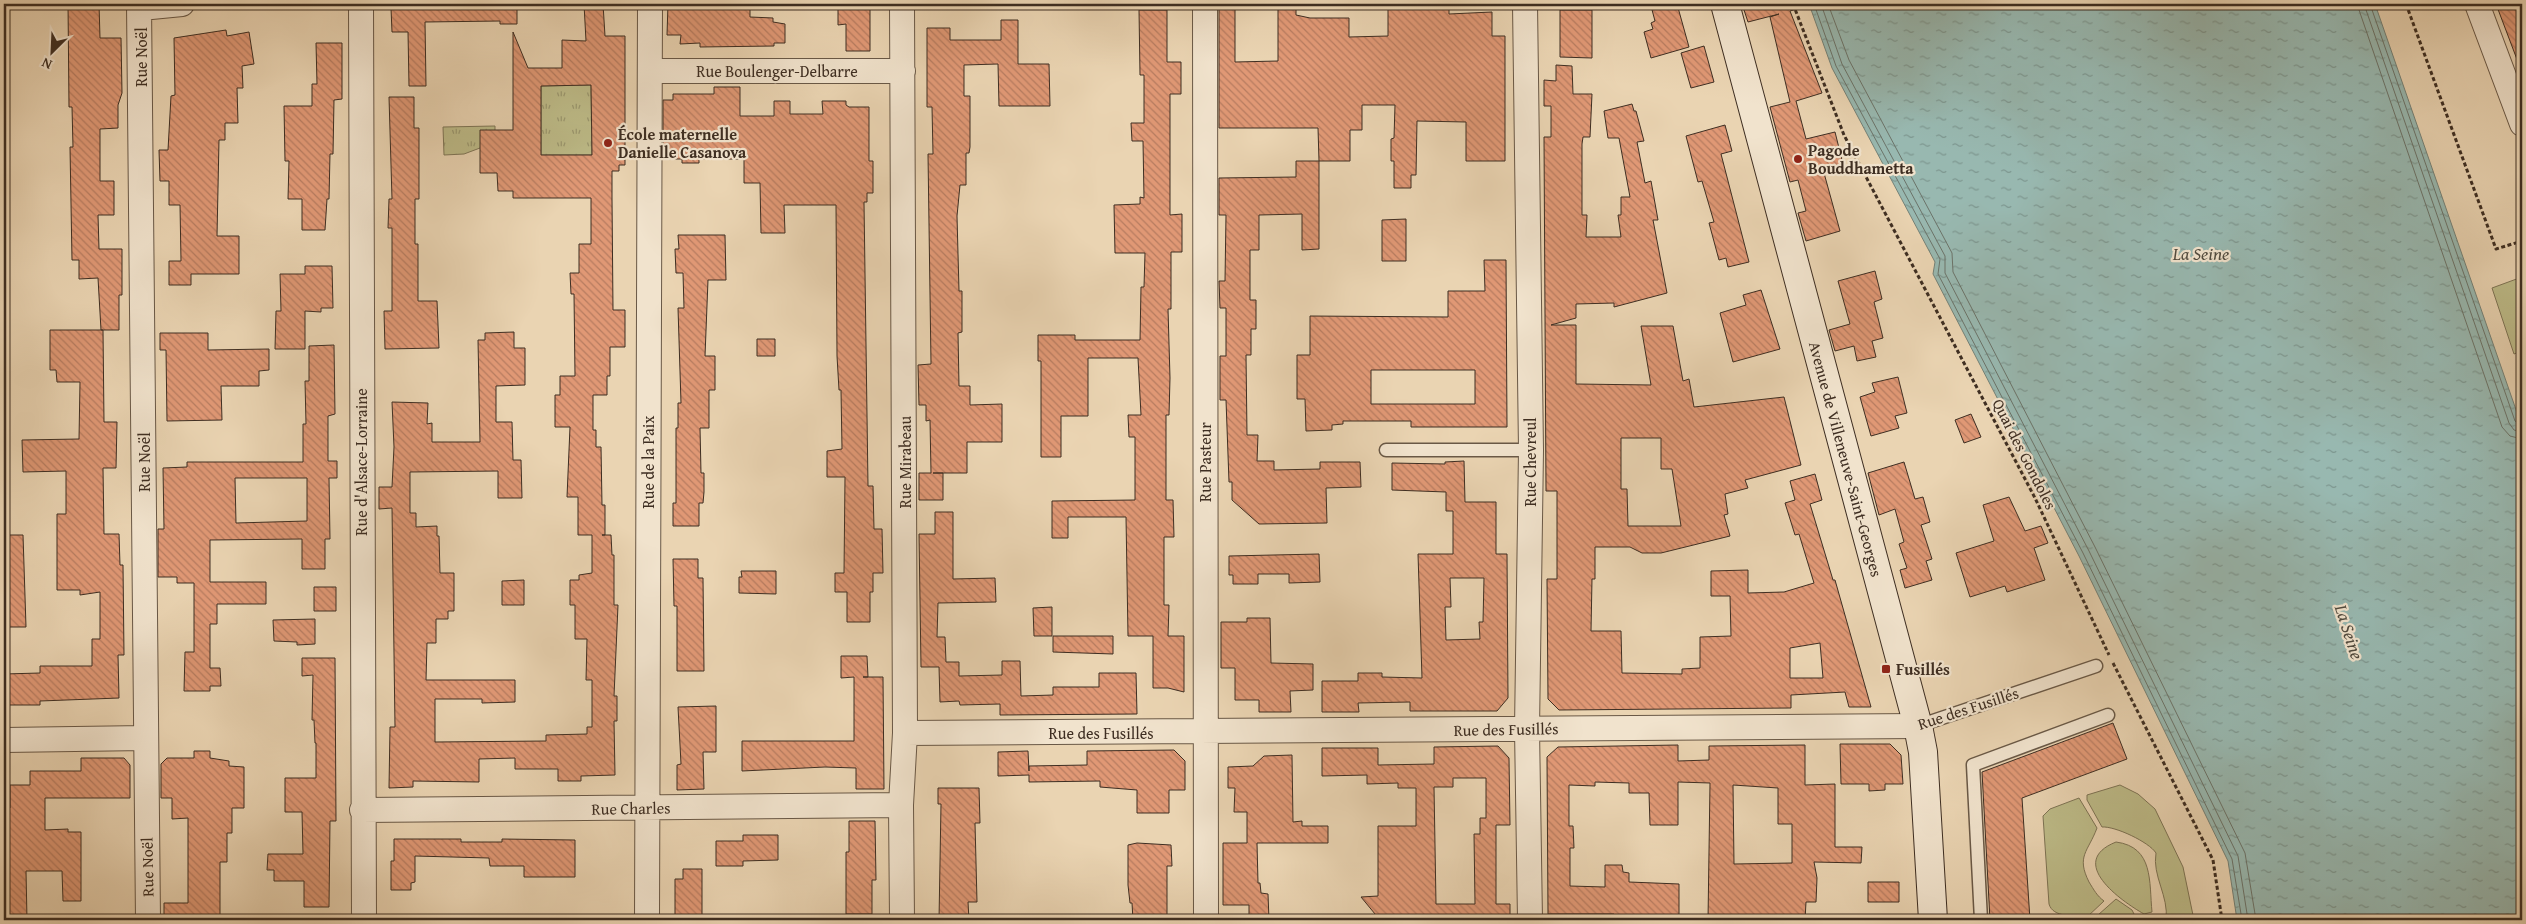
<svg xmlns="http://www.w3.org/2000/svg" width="2526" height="924" font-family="'Gentium Book Plus',serif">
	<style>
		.grass { fill: #bdbb88; stroke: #7e7455 }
		.park { fill: url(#park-tufts); stroke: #7e7455 }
		.water { fill: url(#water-ripples); stroke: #748177 }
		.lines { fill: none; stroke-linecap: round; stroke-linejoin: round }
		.shore { stroke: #6b7369; stroke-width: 1 }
		.building { fill: url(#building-back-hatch); stroke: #3e2e22; fill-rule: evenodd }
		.lane-casing { stroke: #695846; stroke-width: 15 }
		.street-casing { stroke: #695846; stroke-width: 26 }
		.secondary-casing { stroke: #3e2e22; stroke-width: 30 }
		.path { stroke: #3e2e22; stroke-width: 3; stroke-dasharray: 4 2.5; stroke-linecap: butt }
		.lane { stroke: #f1e3cd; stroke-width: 12 }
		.street { stroke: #f1e3cd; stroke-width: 24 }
		.secondary { stroke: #f1e3cd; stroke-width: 28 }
		.poi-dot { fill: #8f2418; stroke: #f1e3cd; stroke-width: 2 }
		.labels { text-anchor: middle; stroke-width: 4.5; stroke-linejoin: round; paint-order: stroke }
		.street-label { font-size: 16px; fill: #3e2e22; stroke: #f1e3cd }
		.poi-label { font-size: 16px; font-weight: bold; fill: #3e2e22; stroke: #f1e3cd; text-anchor: start }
		.water-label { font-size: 18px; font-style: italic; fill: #504a3e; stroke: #f1e3cd }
	</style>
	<defs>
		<pattern id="park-tufts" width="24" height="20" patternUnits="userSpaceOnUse" patternTransform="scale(1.25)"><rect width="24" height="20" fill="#bdbb88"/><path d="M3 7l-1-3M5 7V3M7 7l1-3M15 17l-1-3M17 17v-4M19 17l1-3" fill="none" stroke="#9b986f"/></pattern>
		<pattern id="water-ripples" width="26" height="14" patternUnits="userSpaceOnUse" patternTransform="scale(1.25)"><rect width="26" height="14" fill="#98b8b0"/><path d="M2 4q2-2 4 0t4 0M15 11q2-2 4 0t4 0" fill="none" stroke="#7d968f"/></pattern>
		<pattern id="building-back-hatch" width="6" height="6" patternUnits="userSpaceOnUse" patternTransform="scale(1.25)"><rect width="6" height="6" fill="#e09875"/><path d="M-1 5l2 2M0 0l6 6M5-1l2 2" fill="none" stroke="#b77c60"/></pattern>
	</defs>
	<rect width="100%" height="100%" fill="#ead4b2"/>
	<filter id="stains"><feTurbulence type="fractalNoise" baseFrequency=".004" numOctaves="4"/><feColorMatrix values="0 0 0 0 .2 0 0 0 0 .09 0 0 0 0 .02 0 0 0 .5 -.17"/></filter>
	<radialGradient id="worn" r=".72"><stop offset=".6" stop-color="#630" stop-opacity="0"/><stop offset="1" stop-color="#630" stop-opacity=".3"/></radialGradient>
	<!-- grass -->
	<path class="grass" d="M2522,277V351L2514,354L2492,288Z
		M2120,785L2138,794L2155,809L2183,867L2194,920H2166C2169,896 2152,876 2156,853C2149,842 2115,826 2102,827L2087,800V795Z
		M2079,798L2097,828C2088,852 2076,856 2089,882C2094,890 2097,896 2104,901L2087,917C2074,915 2053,918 2049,904L2043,816L2050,809Z
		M2116,842C2154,847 2149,882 2152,912L2144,914C2121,901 2066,862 2116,842Z
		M2116,899L2132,910L2137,920H2108L2098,915Z"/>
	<!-- park -->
	<path class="park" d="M591,85L592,155H541V86Z
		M495,126V148H480L464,154L444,155L443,127Z"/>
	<!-- water -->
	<path class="water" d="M1809,4H2375L2522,427V920H2237L2228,861L2079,556L1933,274L1935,262L1832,68Z"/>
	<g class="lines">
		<!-- shore -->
		<path class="shore" d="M1814,4L1836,66L1940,259L1938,274L2083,553L2232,859L2242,920
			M1821,4L1842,64L1945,256V273L2089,551L2238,856L2248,920
			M1828,4L1849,60L1952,253L1953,272L2095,547L2245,853L2256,920
			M2357,4L2502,427L2510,436L2522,439
			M2364,4L2509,423L2514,430L2522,432
			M2370,4L2515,421L2522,426"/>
	</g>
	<!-- building -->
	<path class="building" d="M68,4H99L100,38H121L122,93L118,105V128L100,129V181H114V215H98L99,249H122V295H119V330H101L98,278L79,279V260H72L70,147H73L72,107H69Z
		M424,4H517V24H500V21L425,22L426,86H409L408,32H392L391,8L425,7Z
		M584,4H603L605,36H625V165H619V171H612V198L613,310H625V347H610V376H607V395H593V430H596V447H601L602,505H605V535H602H611L612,555H614V605H618L614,696H617V721H614L615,775L581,776V781H558V769H515V758L479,759V782L413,781V787L389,788L390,727H395L392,508L379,509V487H392L394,447L392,402L428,403L427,424L432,423V442H480L478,340H485V333L514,332V348H525V385L496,386V422H512L513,460H521L522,498H498V471L410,472V513H416V527L437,526V536H439L440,573H454V611H448V619H436V643H427L426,680H515V702L482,703V699H435V742L546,741V735L587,734V727H592V680H586L587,639H575V605H570V580H579V575L592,573V535H578V497H567L570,427H555V395H560V376H575L574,294H571L570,273H579V244H591V198H513V191H498L497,173H480V130H513V32L528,68H562V40L586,41ZM591,85L592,155H541V86Z
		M668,4H750V17L773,18V22L785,24V43H774V46L700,47V43L680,44L681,35H667Z
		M838,4H870V51H846V24L838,25Z
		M1219,4H1235V62L1278,61V4H1296V15L1310,18H1349V37L1388,36V4H1449V14L1492,12V36H1505V161H1466V122L1417,121L1416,175H1411V188H1394V161H1391V139L1394,138L1395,105H1362V130H1350V161H1319L1318,128H1219Z
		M1661,4H1677L1689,47L1651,58L1644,32L1653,29L1651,23L1655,21L1651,6Z
		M1742,4H1797V9L1790,11L1822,93L1796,101L1806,139L1835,132L1844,168L1824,173L1840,231L1806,241L1798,213L1806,211L1798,180L1790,182L1770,107L1790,102L1770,17L1779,14L1748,22Z
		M2496,4H2522V70H2521Z
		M1139,10H1167V62H1181V94H1170V215L1182,214V252H1171V309H1168L1170,378L1169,415H1166V500H1173L1174,537H1164V605H1169L1168,636H1184V692L1168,688H1153V636H1128L1126,517H1068V538H1052V501L1135,500V437H1129L1128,415H1141L1138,358H1088V416H1061V457H1041V361H1038V335H1075V340H1140L1141,287H1144L1145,253H1115L1114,205L1140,204V197L1144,198L1143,141H1132L1131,123H1144V75H1140Z
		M1560,10H1592V58L1560,57Z
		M1001,20H1018V64H1049L1050,106H999L998,64L964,65V96H970V147L969,153H966V185H960L957,216L959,291H962V332L958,333L959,386H970V405L1002,404V442H967V473H933H943V500H919V473H931L930,420L926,421V405H919L918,365L931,364L928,154H933L932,107H927V28H950V40H1001Z
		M226,30L227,36L249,32L254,64L242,66L243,88H237L238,123H225V140H219L217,236H239V274H191V285H169V261H181L180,205H169V181H160L159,150H168L171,96L175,95L174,38Z
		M316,43H342V99L334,100L333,154H330L329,199H327L325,230H302V199H288L289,161H285L284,106H312V84H317Z
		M1704,46L1714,82L1691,88L1681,53Z
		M1556,65L1572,66L1573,94H1592L1590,137H1583L1582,144V215H1587L1586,237H1621L1618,215H1621V197H1630L1619,138H1608L1604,111L1632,104L1634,111H1636L1644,141L1637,142L1645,183L1651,181L1658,220H1653L1667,293L1614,307V303L1576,304V318L1551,325H1576V384L1651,385L1641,326H1673L1683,381L1689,379L1694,407L1784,397L1801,465L1745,480L1748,488L1725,494L1728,514L1724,515L1730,536L1661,553H1642L1630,547H1595V579H1592L1591,631H1621L1622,673L1682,674V669L1700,668V637L1731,636L1730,596H1711V571L1748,570V593L1784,592L1814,583L1799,534L1795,535L1785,503L1795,500L1790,481L1815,474L1822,500L1810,504L1833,580H1835L1871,707H1849L1845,692L1791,695V708L1559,710L1548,699L1547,579H1557V491H1546L1544,137H1551V106H1544V80L1556,81ZM1621,438H1661V469H1672L1681,526H1628L1627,489H1621ZM1820,643L1823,678H1790V648Z
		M714,87H740V116H774V101H790V114H823L822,101H846V105L849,107H869V161H873V193H867V202H864L868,486H873L874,529H882L883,573H873V592H870V622H847V592H835V573H844L845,477H827V451L842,449L841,390H839L837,356L836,205H784L785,233H761L760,183H744V159H699V163H682V159H663V100H673V94H714Z
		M389,97H414V128H419V199H415V244H418V301H437L439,348L385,349L384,311H392V228H388L389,199H392Z
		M1725,125L1732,151L1721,154L1749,262L1728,267L1726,258L1719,260L1709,223L1714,222L1702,181L1698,182L1686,136Z
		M1296,161H1319V249L1302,250V214L1259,215V250H1250V300H1256V329H1251V355H1246L1247,435H1258L1257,461H1274V470L1320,469V462H1360L1361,487L1326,488L1327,523L1259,524L1232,500V482H1229L1226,400H1220V356H1226V308H1220L1219,281H1225L1226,215H1219V178L1296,177Z
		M1406,219V261H1382V220Z
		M678,235H725L726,280H708L705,356H715V390H709V428H700L701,473H704V492L703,503H699V526H673V503H676V428H678V403H681L678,308H684L683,273H676L675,249H679Z
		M1484,260H1506L1507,427H1411V421H1343V424L1332,425V430L1306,431L1305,399H1297V355H1310V316L1448,317V291H1485ZM1371,370H1475V404H1371Z
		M305,266H332L333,308H321V312L305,311V349H275L276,311H281L280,274H305Z
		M1875,271L1882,299L1874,302L1883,338L1872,341L1876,357L1857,361L1854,346L1835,351L1829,330L1850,324L1838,281Z
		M1761,290L1780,349L1733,362L1720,313L1746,305L1743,295Z
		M50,330H103L104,422H117L116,468H103L104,534H119L120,565H123L124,655H118L119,698L40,701V705H4V674L40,673V666H92V639H100V592L80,595V590H57V514H66V471L23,472L22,440L79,439L80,382H57L56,370H50Z
		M160,333H208V350L269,349V370L259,371V386H221L222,420L167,421L166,350H160Z
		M757,339H775V356H757Z
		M334,345L335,414L328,416V461H337V478H329L330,539H325V569H302V539L210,540V582H266V604H217V624H210V668H220L221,686H210V691H184L185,652H194V583H177V577H158V529H164L163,468L187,467V462H303V424H306L305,381H309V346ZM235,478H307V521L236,523Z
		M1898,377L1907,413L1895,416L1899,428L1871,436L1860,397L1875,392L1872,383Z
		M1971,414L1981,437L1964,443L1955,420Z
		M1464,461L1465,502H1496V554H1507L1508,698L1497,711H1410V702L1358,703L1359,712H1322V681H1358V673H1382V677L1422,678L1418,554H1453V511H1446V492L1392,490V463L1445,464V462ZM1450,578H1484L1483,622H1479L1480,639L1446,640L1445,607H1451Z
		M1904,462L1915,499L1923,497L1930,522L1921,525L1932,559L1926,561L1932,580L1905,588L1900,570L1907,568L1899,544L1904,542L1895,509L1879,515L1868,473Z
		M2009,497L2025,531L2041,526L2048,543L2034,548L2045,580L2007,592L2005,586L1970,597L1956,553L1994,541L1983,505Z
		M935,512H953V579L995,578L996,602L938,603L937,637H945L946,662H959V676L1002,675V661H1020L1021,696L1053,695V687H1099V673H1136L1137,714L1000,715V704L960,705L959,701L940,702L939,667H921L919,534H935Z
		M4,535H23L26,627H4Z
		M1319,554L1320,582L1289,583V574H1258V584H1233V575H1229V556Z
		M673,559H698V578H703L704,671H677V606H674Z
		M741,571H776V594L739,593V577H742Z
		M524,580V605H502V581Z
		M314,587H336V611H314Z
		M1052,607V636H1034L1033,608Z
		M1247,618H1270L1271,663L1313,664V690L1290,691L1291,712H1259V700H1235V668H1221V622H1247Z
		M315,619V644L297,645V642L274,641L273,620Z
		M1053,636H1113V654L1053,652Z
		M841,656H867L868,677H863H883L884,789H856V768L825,767L742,771V741H854V677L841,678Z
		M302,658H335L336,821H330L329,907H304V881H274V870H267L268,854H303L302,812H285V778H316V743H315L314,720H312L313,675L302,676Z
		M716,706V752H703L704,789L677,790V765L681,764L678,707Z
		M2113,723L2127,759L2022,798L2030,920H1990L1982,772Z
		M1840,744H1890L1901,755L1903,784H1885V790L1869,791V784H1841Z
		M1678,745V761L1709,760V746L1805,745V785L1835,784V847H1862L1861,863L1814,862L1817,878L1816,902H1806L1805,920H1708L1710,783L1678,782V825H1650L1649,793H1629V783L1595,782V786L1569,785V826H1573L1574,848H1570V886L1605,887V865H1622L1623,872L1629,873V882L1679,884V916L1614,917V914H1548L1547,757L1558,747ZM1733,785L1778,788V824H1792V863L1734,864Z
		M1498,746L1509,758L1510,825H1496V904H1510V920H1380L1361,897L1378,896V826H1416V788H1398V783L1367,784V775L1322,776V748H1378V765L1434,764V747ZM1453,778H1486V818H1480V834H1474L1475,904H1436L1434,787H1453Z
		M1174,750L1185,761V790H1169V813H1137V790L1100,787V781L1029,782V775L998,776V752L1028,751L1029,771V766L1087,765V751Z
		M194,751H210V758L229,761V766L244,767V808H232V833H227V862H220V920H164V903H188V818L172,819V798H161V764L167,758H194Z
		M1292,755L1293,822L1302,821V826H1328V843H1257L1258,883H1260L1261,893L1268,894L1269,920H1249V905H1223V843H1247V812H1234L1235,788H1228V767L1253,766L1264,756Z
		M81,758H124L130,765V798H45V830L68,829V832H81V901H63L62,871H26L27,920H4V808H10V785H30V771H81Z
		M938,788H979L980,823H975L977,902H968L969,920H939L941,804H938Z
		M849,821H875L876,880H872V914H846V852H849Z
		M743,835H778V860L743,861V866H716V841H743Z
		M394,839H461V842H502V839L575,840V877H524V866H490L489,858L415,856V882L411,883V890H391V861H394Z
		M1137,843L1171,845L1172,866H1167V920H1133L1132,903H1130L1128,885V845Z
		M683,869H702V920H675V879H683Z
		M1868,882H1899V902H1868Z"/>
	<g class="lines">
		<defs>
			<path id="lane" d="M1386,450H1531
				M1918,726L2096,666
				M1981,920L1973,765L2108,715"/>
			<path id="street" d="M139,4L148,920
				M361,4L364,920
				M1205,4L1206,920
				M1525,4L1531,450L1527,729L1530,920
				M2477,4L2522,124
				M141,8L182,4
				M650,71H903
				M905,733L1918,726
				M4,740L145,738
				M362,810L901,805
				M647,920L650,4
				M902,920L901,805L905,733L902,4"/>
			<path id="secondary" d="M1725,4L1918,726L1923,752L1933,920"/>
		</defs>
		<!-- lane casing -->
		<use href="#lane" class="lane-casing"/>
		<!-- street casing -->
		<use href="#street" class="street-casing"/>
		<!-- secondary casing -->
		<use href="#secondary" class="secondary-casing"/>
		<!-- path -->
		<path class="path" d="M1793,4L1844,135L2035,498L2109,655
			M2406,4L2496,249L2522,241
			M2113,663L2213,860L2222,920"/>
		<!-- lane -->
		<use href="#lane" class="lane"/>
		<!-- street -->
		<use href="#street" class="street"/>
		<!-- secondary -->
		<use href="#secondary" class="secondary"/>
	</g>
	<!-- markers -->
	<g class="poi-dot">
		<circle cx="608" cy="143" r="5"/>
		<circle cx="1798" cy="159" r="5"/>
		<rect x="1881" y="664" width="10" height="10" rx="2.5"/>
	</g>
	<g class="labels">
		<!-- street labels -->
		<g class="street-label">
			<text transform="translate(141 57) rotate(-90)" y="6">Rue Noël</text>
			<text x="777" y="77">Rue Boulenger-Delbarre</text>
			<text transform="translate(2025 454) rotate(63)" y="6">Quai des Gondoles</text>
			<text transform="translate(1846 459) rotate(75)" y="6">Avenue de Villeneuve-Saint-Georges</text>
			<text transform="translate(144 462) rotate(-90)" y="6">Rue Noël</text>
			<text transform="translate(361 462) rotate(-90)" y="6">Rue d'Alsace-Lorraine</text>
			<text transform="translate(648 462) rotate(-90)" y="6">Rue de la Paix</text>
			<text transform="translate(905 462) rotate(-90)" y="6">Rue Mirabeau</text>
			<text transform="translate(1205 462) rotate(-90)" y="6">Rue Pasteur</text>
			<text transform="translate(1530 462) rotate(-90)" y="6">Rue Chevreul</text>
			<text transform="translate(1968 708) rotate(-18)" y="6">Rue des Fusillés</text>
			<text transform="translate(1506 729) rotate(-1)" y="6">Rue des Fusillés</text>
			<text x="1101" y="739">Rue des Fusillés</text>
			<text transform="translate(631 808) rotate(-1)" y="6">Rue Charles</text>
			<text transform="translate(147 867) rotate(-91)" y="6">Rue Noël</text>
		</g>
		<!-- poi labels -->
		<g class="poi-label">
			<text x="618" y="140">École maternelle<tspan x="618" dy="18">Danielle Casanova</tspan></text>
			<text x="1808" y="156">Pagode<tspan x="1808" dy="18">Bouddhametta</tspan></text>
			<text x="1896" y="675">Fusillés</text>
		</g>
		<!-- water labels -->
		<g class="water-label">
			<text x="2201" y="260">La Seine</text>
			<text transform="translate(2349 632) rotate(72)" y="6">La Seine</text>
		</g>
	</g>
	<!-- margin -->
	<rect width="2526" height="924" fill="none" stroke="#ead4b2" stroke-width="20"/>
	<rect x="5" y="5" width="2516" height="914" fill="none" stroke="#3e2e22" stroke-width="2.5"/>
	<rect x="10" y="10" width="2506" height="904" fill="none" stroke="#3e2e22"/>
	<!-- north arrow -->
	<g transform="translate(52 52) rotate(204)" stroke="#f1e3cd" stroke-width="4" paint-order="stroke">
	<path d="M0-4L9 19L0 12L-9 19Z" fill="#3e2e22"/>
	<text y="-8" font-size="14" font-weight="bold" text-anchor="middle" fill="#3e2e22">N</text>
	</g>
	<rect width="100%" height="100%" filter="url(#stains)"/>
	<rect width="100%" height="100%" fill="url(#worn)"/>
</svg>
